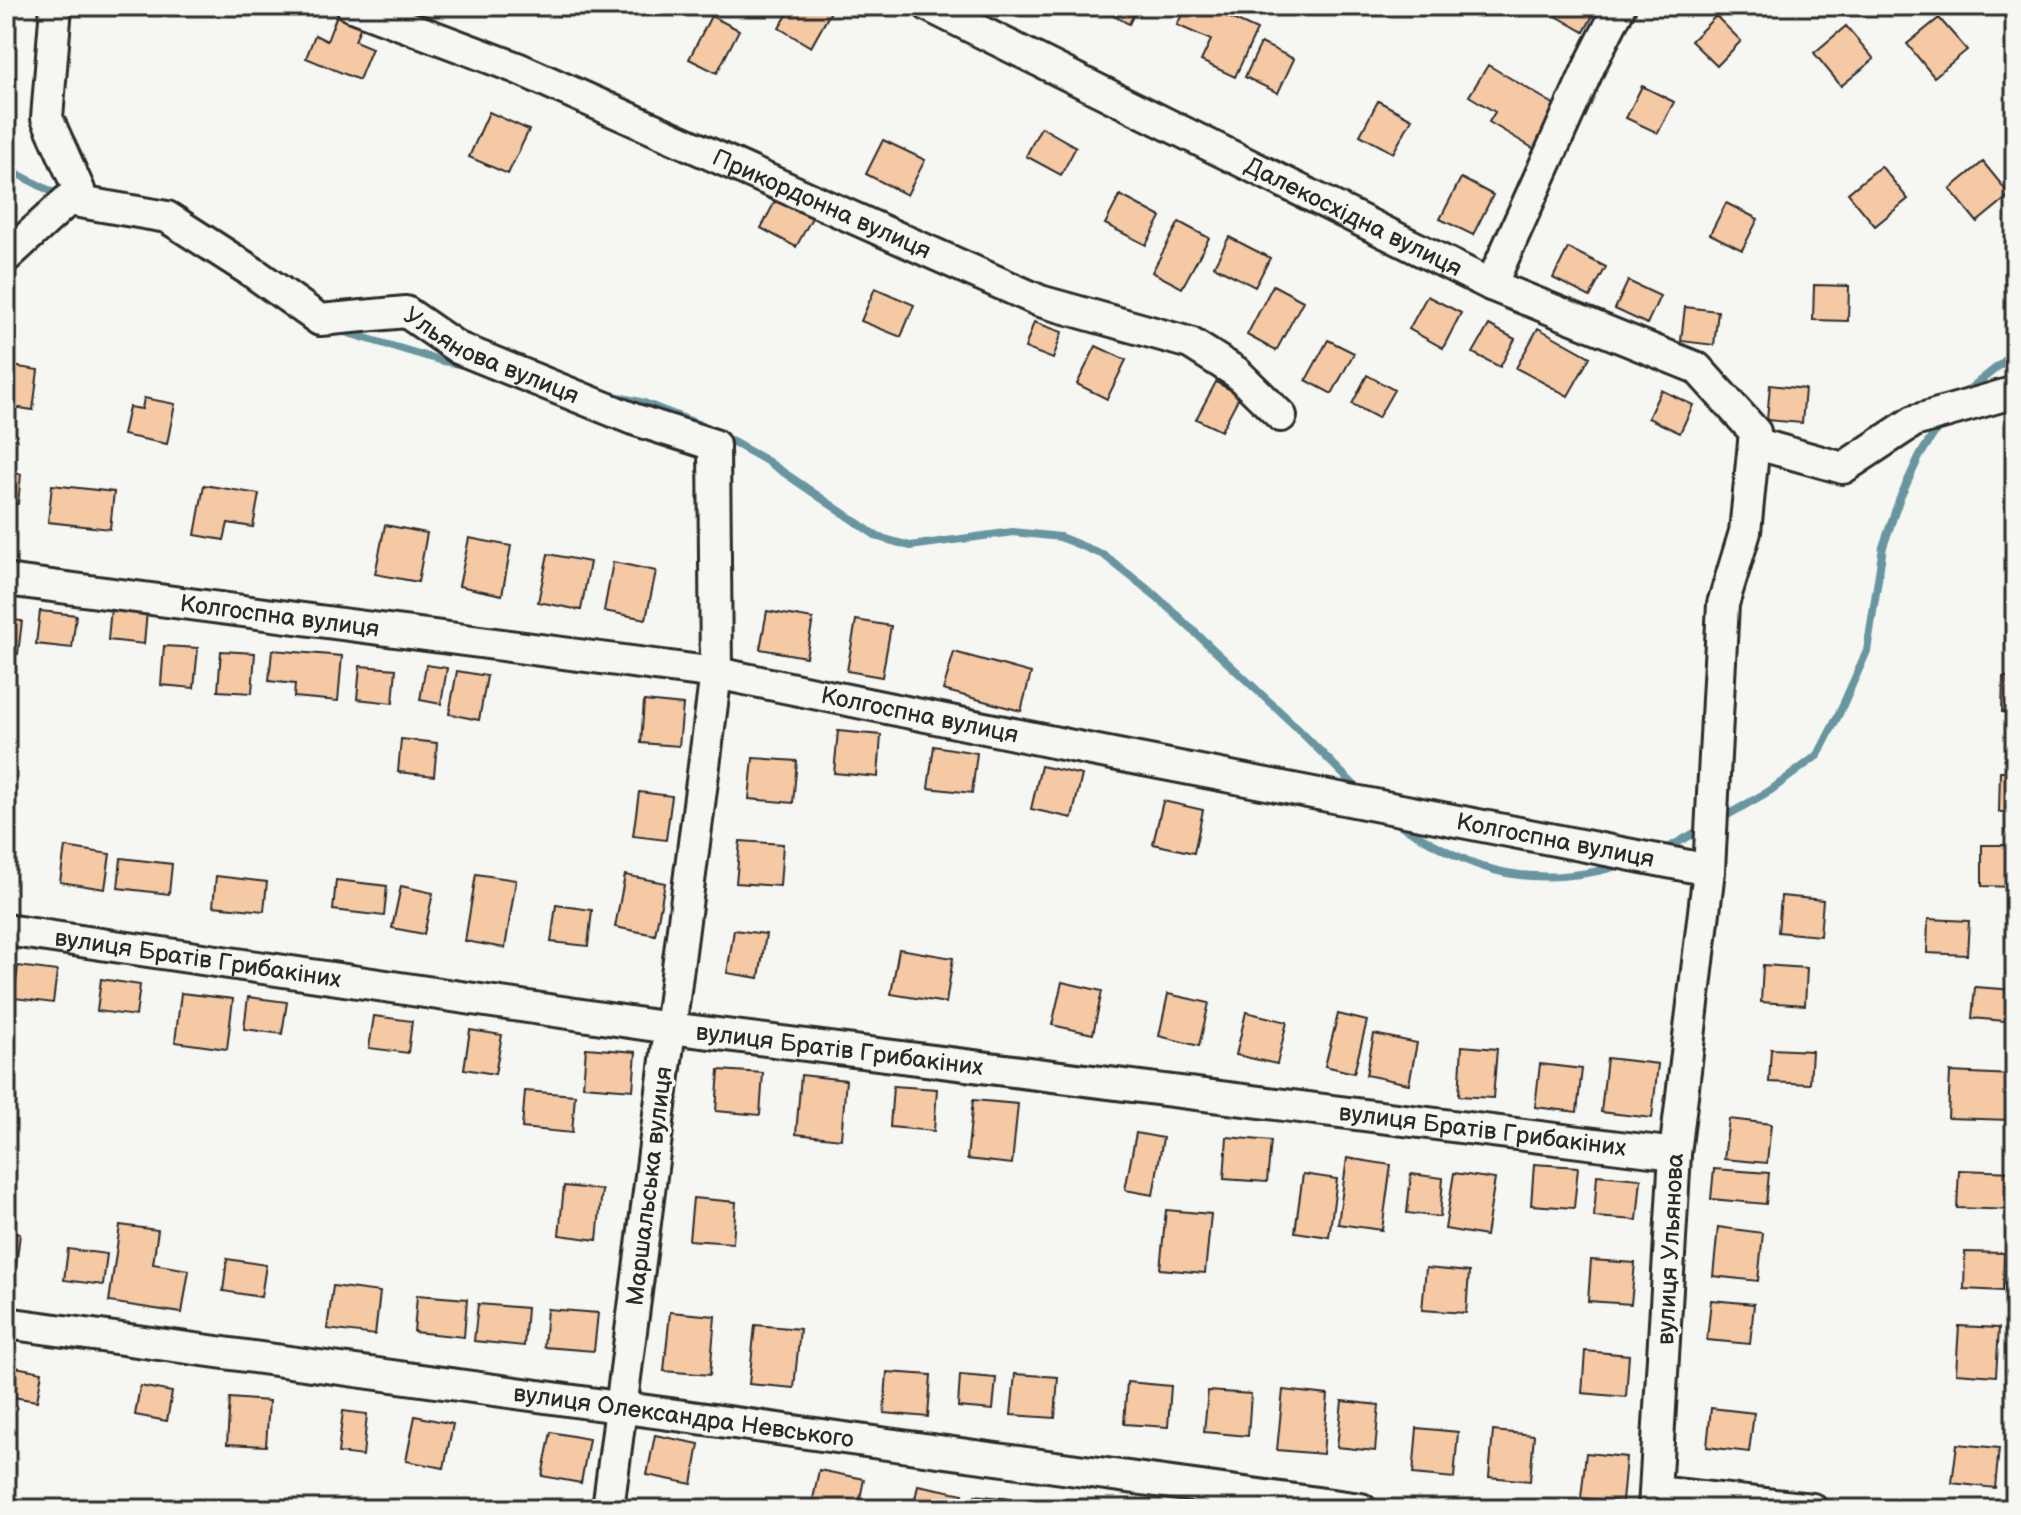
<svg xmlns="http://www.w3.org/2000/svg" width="2021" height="1515" viewBox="0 0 2021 1515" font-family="'Balsamiq Sans',sans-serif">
<rect width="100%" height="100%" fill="#f6f6f2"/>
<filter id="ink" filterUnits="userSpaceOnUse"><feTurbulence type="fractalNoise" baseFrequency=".0125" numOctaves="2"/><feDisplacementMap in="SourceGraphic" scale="16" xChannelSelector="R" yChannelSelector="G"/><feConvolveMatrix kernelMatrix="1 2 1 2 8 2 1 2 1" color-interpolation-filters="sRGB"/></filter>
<g filter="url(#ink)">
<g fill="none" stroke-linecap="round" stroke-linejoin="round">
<path stroke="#6796a0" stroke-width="8" d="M6,168L62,197
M338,330L439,360L468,366
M610,395L644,403L708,428L767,461L878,537L910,546L1013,532L1060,537L1104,555L1156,596L1290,721L1360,791
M1962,395L2015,353
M1719,820L1771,790L1818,755L1838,716L1867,651L1883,547L1899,500L1919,457L1942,421
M1394,821C1428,841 1468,866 1507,873C1543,880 1589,876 1623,864
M1663,851L1703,828"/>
</g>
<path fill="#f5c9a4" stroke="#2b2b2b" stroke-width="2" d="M771,6H834L811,47L779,28L787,15Z
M1097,6H1138L1129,24Z
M1186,6H1204L1257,30L1235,77L1201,61L1211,40L1177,25Z
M1555,6H1594L1597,8L1584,32L1551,13Z
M337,15L361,25L355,41L372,48L359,80L306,58L315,35L327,41Z
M711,16L739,30L717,73L689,59Z
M1716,16L1741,41L1717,66L1691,41Z
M1939,18L1967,50L1934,77L1907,44Z
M1846,26L1874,59L1841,86L1814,53Z
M1261,43L1294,59L1278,93L1245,77Z
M1488,65L1562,109L1536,150L1489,122L1495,112L1469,96Z
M1642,86L1674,102L1658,133L1626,118Z
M1378,101L1412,119L1393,153L1360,135Z
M489,112L529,130L508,174L469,157Z
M1041,127L1076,147L1061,175L1026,156Z
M883,140L925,160L907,195L866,174Z
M1983,162L2010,195L1977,222L1950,189Z
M1881,166L1908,199L1875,226L1848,193Z
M1461,178L1493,195L1473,235L1440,219Z
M1120,195L1161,217L1146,245L1105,224Z
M778,196L813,216L796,247L761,228Z
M1726,203L1758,219L1742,250L1710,234Z
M1179,222L1209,238L1182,288L1152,272Z
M1229,237L1270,258L1255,287L1214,266Z
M1568,248L1606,267L1590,297L1553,278Z
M1628,281L1660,296L1647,324L1615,309Z
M1273,285L1303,301L1276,351L1247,335Z
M1814,285L1849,286L1848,321L1813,320Z
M875,288L914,305L901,337L861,321Z
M1427,296L1461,313L1443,348L1409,329Z
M1685,307L1718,311L1714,345L1681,341Z
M1034,322L1062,332L1053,359L1025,348Z
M1489,325L1515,339L1500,367L1473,353Z
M1538,328L1590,357L1568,396L1516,368Z
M1328,340L1354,353L1332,394L1306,380Z
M1096,346L1126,360L1107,399L1077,384Z
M6,365L38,370L33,410L6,406Z
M1367,375L1394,390L1378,418L1352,404Z
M1216,382L1240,395L1221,431L1196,419Z
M1770,385L1805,389L1802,423L1767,420Z
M1661,390L1693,405L1680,433L1648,418Z
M144,398L175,404L167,444L123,435L129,407L142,409Z
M6,473L21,474L18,504L6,503Z
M52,485L114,492L110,529L48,522Z
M204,485L259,494L253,527L228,523L224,540L195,535Z
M385,525L427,533L418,582L375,574Z
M469,538L511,546L502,595L459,586Z
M548,554L590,562L581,610L538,602Z
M613,562L656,571L646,619L604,611Z
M111,607L147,611L144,644L108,640Z
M40,611L76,615L72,648L36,644Z
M767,611L813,619L806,657L760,649Z
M6,619L22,621L18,654L6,653Z
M856,620L891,626L882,677L847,671Z
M164,646L198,648L194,688L161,685Z
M272,650L342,656L338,701L294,697L295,684L269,681Z
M221,651L255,653L252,693L218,691Z
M954,652L1031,673L1021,711L943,690Z
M426,665L447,668L441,704L420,700Z
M360,666L396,669L393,703L357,699Z
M457,671L487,676L479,720L449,714Z
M2003,677H2015V712H2002Z
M644,701L683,705L679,746L641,743Z
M838,731L881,735L878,777L834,773Z
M401,739L437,743L434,776L398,772Z
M934,746L977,753L972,793L928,788Z
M753,758L797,761L793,803L749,799Z
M1041,766L1082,775L1072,818L1031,809Z
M2000,771H2015V812H1999Z
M639,792L672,796L666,840L633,836Z
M1163,801L1203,810L1194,853L1153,844Z
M740,841L783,844L780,886L736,883Z
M1982,845H2015V887L1982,886Z
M65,847L110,854L105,889L60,882Z
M121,858L172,864L169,894L118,888Z
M476,874L516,880L505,948L465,941Z
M625,875L665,883L655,935L615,927Z
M216,876L267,882L264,911L213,906Z
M336,880L387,886L384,916L333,910Z
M401,886L433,893L424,934L392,928Z
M1781,896L1823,900L1820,936L1778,932Z
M556,905L592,910L588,946L551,942Z
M1928,919L1969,921L1967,955L1927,953Z
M734,930L766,934L759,978L727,973Z
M899,949L953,958L946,1003L891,994Z
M1763,965L1807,968L1805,1005L1761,1002Z
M18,966L57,971L53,1003L14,998Z
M101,979L140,985L136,1016L97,1011Z
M1062,982L1102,991L1093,1034L1052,1025Z
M1975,987L2015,990V1022L1972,1018Z
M181,993L233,999L227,1049L175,1042Z
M1168,994L1209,1003L1199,1046L1159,1036Z
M248,997L287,1002L282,1034L244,1029Z
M1246,1012L1287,1022L1277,1064L1236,1055Z
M1338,1014L1367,1021L1354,1073L1325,1066Z
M374,1016L412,1021L408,1053L369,1048Z
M470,1030L502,1035L495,1074L464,1069Z
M1374,1034L1417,1043L1409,1084L1366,1075Z
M1462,1046L1497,1049L1493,1098L1459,1096Z
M586,1048L636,1052L633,1090L583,1086Z
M1771,1049L1812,1051L1810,1084L1769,1082Z
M1607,1058L1658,1064L1652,1118L1601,1112Z
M1540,1064L1582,1069L1577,1112L1535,1107Z
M719,1070L763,1073L760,1115L716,1111Z
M1950,1072L2013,1075L2011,1120L1948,1118Z
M801,1075L846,1080L841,1139L796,1134Z
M893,1086L937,1089L934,1131L890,1127Z
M525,1091L575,1095L572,1133L522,1128Z
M973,1100L1018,1104L1012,1164L967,1159Z
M1729,1119L1771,1124L1767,1163L1724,1159Z
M1136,1133L1163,1138L1153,1195L1125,1190Z
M1227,1137L1271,1141L1267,1182L1224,1179Z
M1347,1158L1391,1165L1382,1230L1338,1224Z
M1534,1164L1578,1167L1574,1208L1531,1205Z
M1714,1169L1769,1173L1766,1204L1711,1199Z
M1959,1170L2015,1172V1210L1957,1208Z
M1454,1173L1495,1179L1486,1236L1445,1229Z
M1303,1174L1337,1179L1329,1237L1295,1232Z
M1411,1174L1443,1178L1440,1217L1407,1213Z
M1597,1175L1641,1179L1637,1220L1594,1217Z
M564,1186L602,1190L597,1240L559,1235Z
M693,1198L736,1202L733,1243L689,1240Z
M1166,1210L1211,1214L1205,1273L1160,1269Z
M120,1225L158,1230L153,1264L189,1270L182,1313L109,1302Z
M1718,1227L1763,1233L1758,1281L1713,1276Z
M6,1232L20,1234L16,1266L6,1264Z
M68,1249L107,1254L103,1285L64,1280Z
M1965,1252L2004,1253L2003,1291L1964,1289Z
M227,1259L266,1265L261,1297L223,1291Z
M1591,1260L1635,1263L1631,1304L1588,1301Z
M1426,1268L1469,1272L1466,1313L1422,1310Z
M333,1286L380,1292L375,1335L327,1329Z
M417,1295L467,1299L464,1337L414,1332Z
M1711,1300L1754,1304L1750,1344L1707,1340Z
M478,1304L527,1308L524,1346L474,1341Z
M547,1309L598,1313L594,1351L544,1347Z
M670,1312L715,1316L710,1375L664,1371Z
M755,1325L800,1329L794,1388L749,1384Z
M1959,1326L1999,1328L1996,1376L1956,1373Z
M1585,1351L1629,1355L1626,1397L1582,1393Z
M10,1366L42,1372L37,1401L6,1396Z
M887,1372L931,1375L928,1417L884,1413Z
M1015,1374L1058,1377L1055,1418L1011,1415Z
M960,1375L996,1378L993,1410L958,1407Z
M1127,1382L1171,1386L1168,1427L1124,1424Z
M140,1386L172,1392L167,1421L135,1415Z
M1283,1390L1328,1395L1323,1454L1277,1450Z
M1208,1391L1251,1394L1248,1436L1204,1432Z
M230,1398L269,1401L266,1446L227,1444Z
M1342,1401L1379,1405L1375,1451L1337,1447Z
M1711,1408L1754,1413L1749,1452L1707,1447Z
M343,1411L367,1414L363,1456L338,1453Z
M415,1416L453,1424L444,1468L406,1461Z
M1417,1428L1458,1432L1454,1478L1413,1474Z
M1493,1431L1534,1435L1530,1481L1489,1477Z
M551,1432L589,1439L581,1483L542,1476Z
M655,1435L699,1444L692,1484L647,1475Z
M1957,1444L1999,1448L1995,1488L1952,1483Z
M1586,1453L1626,1457L1622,1502L1581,1498Z
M819,1470L864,1479L858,1509H811Z
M918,1485L963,1494L960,1509H913Z
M975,1495L1026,1501L1025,1509H974Z"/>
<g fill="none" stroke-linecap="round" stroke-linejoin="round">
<defs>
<g id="minor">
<path id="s1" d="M352,6L517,68L1040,301L1190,343L1236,372L1281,416"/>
<path id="s2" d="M929,6L1491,285L1697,368L1755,432L1745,532L1723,604L1709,870"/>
<path id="s3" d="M68,200L167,217L254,273L320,320L406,312L458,348L633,419L714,445L716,673L608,1509"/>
<path d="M6,257L79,190L47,118L56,6"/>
<path d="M1491,285L1590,65L1620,6"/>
<path d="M1754,443L1843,468L1914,421L2015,392"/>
<path id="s4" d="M6,580L716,673L1087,749L1709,870L1675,1154L1654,1509"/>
<path id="s5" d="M6,930L670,1028L1675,1154"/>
<path id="s6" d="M6,1323L1361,1509"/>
<path d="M1656,1492L1812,1509"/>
</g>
</defs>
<use href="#minor" stroke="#2b2b2b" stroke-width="36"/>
<use href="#minor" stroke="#f6f6f2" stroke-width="30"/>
</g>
</g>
<g text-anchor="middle" stroke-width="7" stroke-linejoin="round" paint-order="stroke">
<g font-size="24" fill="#2b2b2b" stroke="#f6f6f2">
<text dy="8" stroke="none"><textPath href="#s1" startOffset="510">Прикордонна вулиця</textPath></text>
<text dy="8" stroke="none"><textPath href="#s2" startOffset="474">Далекосхідна вулиця</textPath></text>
<text dy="8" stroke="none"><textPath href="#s3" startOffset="468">Ульянова вулиця</textPath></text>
<text dy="8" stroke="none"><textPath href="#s4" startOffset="276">Колгоспна вулиця</textPath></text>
<text dy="8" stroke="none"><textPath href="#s4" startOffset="924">Колгоспна вулиця</textPath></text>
<text dy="8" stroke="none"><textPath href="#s4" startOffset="1572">Колгоспна вулиця</textPath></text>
<text dy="8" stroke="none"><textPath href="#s5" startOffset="194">вулиця Братів Грибакіних</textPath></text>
<text dy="8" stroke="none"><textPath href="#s5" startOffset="842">вулиця Братів Грибакіних</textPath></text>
<text dy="8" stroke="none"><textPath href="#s5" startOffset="1490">вулиця Братів Грибакіних</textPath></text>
<text transform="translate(649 1186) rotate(-83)" y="8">Маршальська вулиця</text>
<text transform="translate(1670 1249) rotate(-87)" y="8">вулиця Ульянова</text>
<text dy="8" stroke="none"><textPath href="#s6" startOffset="684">вулиця Олександра Невського</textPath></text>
</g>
</g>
<rect width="2021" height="1515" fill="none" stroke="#f6f6f2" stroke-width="32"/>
<rect x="16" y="16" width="1989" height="1483" fill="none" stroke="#2b2b2b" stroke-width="3" filter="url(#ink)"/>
</svg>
